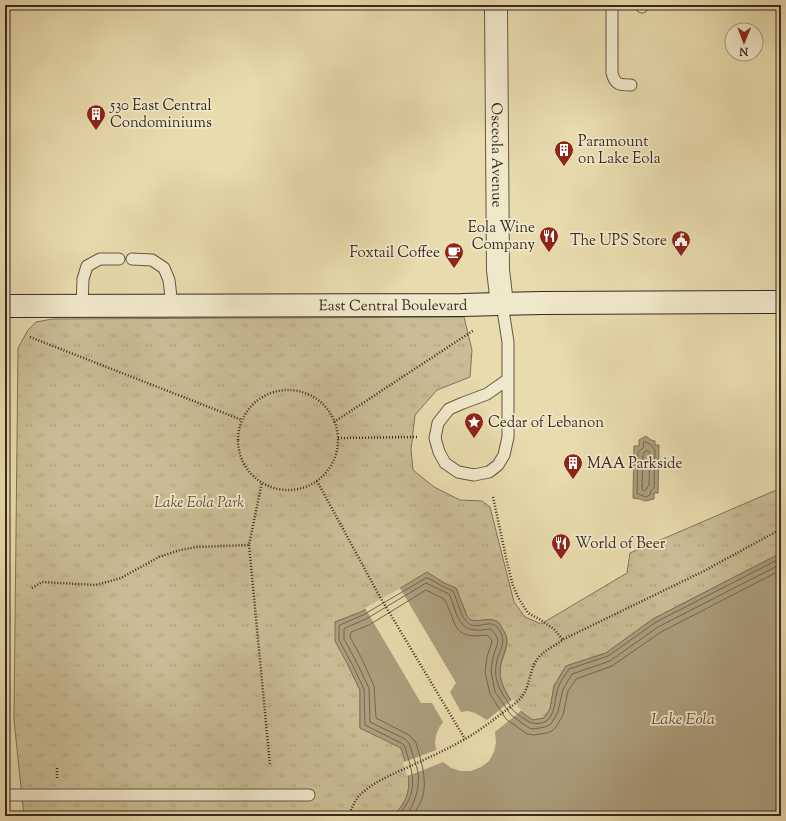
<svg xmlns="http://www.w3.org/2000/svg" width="786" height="821" viewBox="0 0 786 821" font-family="'Sorts Mill Goudy',serif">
<defs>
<pattern id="park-tufts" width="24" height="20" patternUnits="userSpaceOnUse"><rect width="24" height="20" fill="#cabd95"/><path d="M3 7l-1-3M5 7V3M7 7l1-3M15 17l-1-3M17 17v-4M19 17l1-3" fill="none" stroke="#aea280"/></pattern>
</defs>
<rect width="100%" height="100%" fill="#e8dbad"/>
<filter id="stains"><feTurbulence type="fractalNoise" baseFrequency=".005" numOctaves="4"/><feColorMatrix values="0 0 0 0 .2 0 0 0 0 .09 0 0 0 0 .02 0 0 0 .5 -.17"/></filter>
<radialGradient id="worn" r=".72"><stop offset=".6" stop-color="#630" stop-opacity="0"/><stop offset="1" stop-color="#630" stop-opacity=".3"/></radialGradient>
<path fill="url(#park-tufts)" stroke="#82735b" d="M464,317L472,350L470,377L437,390L415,415L411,450L413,470L434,487L460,500L482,501L490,507L514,602L525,617L541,624L627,573L630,553L781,488V553L653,619L606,653L566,666L554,686L550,709L544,718L533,720C528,717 522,713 518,709C510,702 499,682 500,671C501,655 513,644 503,630C502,628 500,624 498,622C491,617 479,622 471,621L467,616L456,588L444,583L427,573L361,612L335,622L348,665L360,690V728L401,747C407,769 415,787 401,807C398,810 395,813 392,816H24L14,720L18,348L28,330L36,322L52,319Z"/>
<path fill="#ac9e7d" stroke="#7e6f58" d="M646,436L651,440L655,441V445H659L658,493H654V499L645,501L640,499L633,498L634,446H639V440Z
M781,553V816H392C395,813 398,810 401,807C415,787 407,769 401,748L360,728V690L348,665L335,641V622L361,612L427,572L444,583L456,588L467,616L471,620C479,622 491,617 498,622C500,624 502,628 503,630C513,644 500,655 500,671C499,682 510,702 518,709C522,713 528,717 533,720L544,718L550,709L554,686L566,666L606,653L653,619Z"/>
<path fill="#e8dbad" d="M400,588L456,683L450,692L461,712L468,711L475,713L487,720L513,699L519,708L522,710L495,732L496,742L494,752L489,761L481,767L471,771H461L451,768L443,762L421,771L407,776L403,762L415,758L436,750L435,742L436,735L439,728L443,722L432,703H421L365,608Z"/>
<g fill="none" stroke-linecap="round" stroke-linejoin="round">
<path stroke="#72644f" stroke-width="1" d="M644,442H646L651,445L655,450L654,488L651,491L650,495L646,497L638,494L637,493L638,452L643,448Z
M646,451H648L650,453L649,485L646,490L644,491L642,489L643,455Z
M397,816C420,793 413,774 405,747L403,744L365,725L364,689L352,664L339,640V626L340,625L363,615L426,578H428L442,586L453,591C457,599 461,619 469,624C481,631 494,613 502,636C505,645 499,651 497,660C493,677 498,688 508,702C510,706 512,710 515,712C519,716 524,718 528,721C533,725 543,724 548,720C556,711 554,699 558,688C560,682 565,675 569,669L608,656L656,622L781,558
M405,816C415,805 420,787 418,772C416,763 412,754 410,745L408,742L405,739L370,722L369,688L356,661L344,639V629L345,628L366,619L426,583L449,594C456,607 456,629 475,630C480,631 485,629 491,629L492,630L497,637L498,642L493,657L491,671L495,692L511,715L529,728L533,729L545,727L551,724L558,712L563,689L572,674L610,661L658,627L781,564
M413,816C416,810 421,803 423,796C427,778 421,760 416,743L413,739L409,735L376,718L374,686L362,659L350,637L351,632L369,625L426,590L444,599C458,623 450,640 487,635L491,639L492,642L487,657L485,672L490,694L506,719L527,734L534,735L547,733L552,731L556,727L563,715L568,691L576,679L612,666L661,632L781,570"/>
<defs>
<path id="lane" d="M612,5V73C615,85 620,85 631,85
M642,5V7
M132,259L152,260L164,268L169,280L172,306
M502,304L508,342V437L504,455L498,465L489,472L474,475L458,472L445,463L439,452L435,438L438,423L449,409L463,403L487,394L507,380
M82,306L83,279L87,266L100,259H119
M5,795H309"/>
<g id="street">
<path id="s1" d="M496,5L498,270L502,304"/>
</g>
<g id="secondary">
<path id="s2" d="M5,306L462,305L542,303L781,302"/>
</g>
</defs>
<use href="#lane" stroke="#655644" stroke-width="13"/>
<use href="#street" stroke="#655644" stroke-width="24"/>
<use href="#secondary" stroke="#392921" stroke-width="24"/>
<path stroke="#392921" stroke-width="2.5" stroke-dasharray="1 2" stroke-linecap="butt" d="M30,337L242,420
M238 440a50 50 0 1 1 100 0a50 50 0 1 1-100 0Z
M334,422L474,330
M338,438L418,437
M317,481L380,597L465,739
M493,497L507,562L513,586L519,599L528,613L539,619L554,629L563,640
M249,545L270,765
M32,588L42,582L96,585L121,578L159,557L180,550L197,547L249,545L262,482
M57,778V766
M349,816C351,809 354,803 358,797C372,782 395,773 413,765C430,757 448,749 465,739C479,731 492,721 505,711C509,708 515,704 519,700C531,687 528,674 536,661C542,651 555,646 564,639L704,571L781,529"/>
<use href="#lane" stroke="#f0e8ca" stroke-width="11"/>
<use href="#street" stroke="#f0e8ca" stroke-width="22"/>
<use href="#secondary" stroke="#f0e8ca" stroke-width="22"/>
</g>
<defs>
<symbol id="building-pin" viewBox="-11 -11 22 30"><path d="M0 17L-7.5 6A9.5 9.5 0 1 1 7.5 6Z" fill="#8f2418" stroke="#f0e8ca"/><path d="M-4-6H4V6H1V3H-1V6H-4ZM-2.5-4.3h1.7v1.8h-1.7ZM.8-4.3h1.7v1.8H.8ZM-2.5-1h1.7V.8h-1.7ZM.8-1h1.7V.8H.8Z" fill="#fff"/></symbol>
<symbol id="restaurant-pin" viewBox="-11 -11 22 30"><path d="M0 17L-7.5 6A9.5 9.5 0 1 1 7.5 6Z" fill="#8f2418" stroke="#f0e8ca"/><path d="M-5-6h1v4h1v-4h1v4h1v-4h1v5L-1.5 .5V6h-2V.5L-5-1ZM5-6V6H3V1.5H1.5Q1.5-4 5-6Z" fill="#fff"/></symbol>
<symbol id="civic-pin" viewBox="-11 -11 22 30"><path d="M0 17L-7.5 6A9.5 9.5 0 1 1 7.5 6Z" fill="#8f2418" stroke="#f0e8ca"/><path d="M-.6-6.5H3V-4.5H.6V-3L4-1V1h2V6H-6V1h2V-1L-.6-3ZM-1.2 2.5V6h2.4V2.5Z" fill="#fff"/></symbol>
<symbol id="cafe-pin" viewBox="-11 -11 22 30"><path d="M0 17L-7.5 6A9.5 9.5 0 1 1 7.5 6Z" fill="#8f2418" stroke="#f0e8ca"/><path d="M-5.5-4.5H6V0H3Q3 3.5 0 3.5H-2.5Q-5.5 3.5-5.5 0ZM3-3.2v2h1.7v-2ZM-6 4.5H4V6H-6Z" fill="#fff"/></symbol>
<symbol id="sight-pin" viewBox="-11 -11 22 30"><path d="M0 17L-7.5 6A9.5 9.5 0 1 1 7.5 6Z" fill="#8f2418" stroke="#f0e8ca"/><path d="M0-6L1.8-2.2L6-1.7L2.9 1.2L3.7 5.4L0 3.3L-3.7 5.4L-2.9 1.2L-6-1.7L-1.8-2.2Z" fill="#fff"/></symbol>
</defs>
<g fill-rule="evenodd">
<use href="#building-pin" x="85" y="103" width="22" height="30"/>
<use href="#building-pin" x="553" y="139" width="22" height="30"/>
<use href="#restaurant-pin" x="538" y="225" width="22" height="30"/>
<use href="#civic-pin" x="670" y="229" width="22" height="30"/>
<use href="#cafe-pin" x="443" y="241" width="22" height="30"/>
<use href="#sight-pin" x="463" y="411" width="22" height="30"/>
<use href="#building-pin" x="562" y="452" width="22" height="30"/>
<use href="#restaurant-pin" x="550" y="532" width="22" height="30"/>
</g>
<g text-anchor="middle" stroke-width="3.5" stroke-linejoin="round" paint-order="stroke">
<g font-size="15" fill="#392921" stroke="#f0e8ca" text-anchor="start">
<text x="110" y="110">530 East Central<tspan x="110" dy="17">Condominiums</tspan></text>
<text x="578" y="146">Paramount<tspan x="578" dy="17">on Lake Eola</tspan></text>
<text x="535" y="232" text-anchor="end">Eola Wine<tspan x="535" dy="17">Company</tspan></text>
<text x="667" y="245" text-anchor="end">The UPS Store</text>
<text x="440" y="257" text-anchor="end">Foxtail Coffee</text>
<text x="488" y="427">Cedar of Lebanon</text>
<text x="587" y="468">MAA Parkside</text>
<text x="575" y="548">World of Beer</text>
</g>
<g font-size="15" fill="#392921" stroke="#f0e8ca">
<text dy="5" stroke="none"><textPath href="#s1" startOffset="150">Osceola Avenue</textPath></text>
<text dy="5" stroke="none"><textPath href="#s2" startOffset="388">East Central Boulevard</textPath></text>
</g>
<g font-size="15" font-style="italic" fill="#5d4e3e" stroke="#f0e8ca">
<text x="199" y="507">Lake Eola Park</text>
</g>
<g font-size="16" font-style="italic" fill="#5c4c3d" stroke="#f0e8ca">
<text x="683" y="724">Lake Eola</text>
</g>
</g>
<rect width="786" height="821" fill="none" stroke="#e8dbad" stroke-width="20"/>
<rect x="6" y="6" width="774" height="809" fill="none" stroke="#392921" stroke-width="2"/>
<rect x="10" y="10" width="766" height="801" fill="none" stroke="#392921"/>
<g transform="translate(744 42) rotate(181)"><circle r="19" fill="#f0e8ca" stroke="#a79c86"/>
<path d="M0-3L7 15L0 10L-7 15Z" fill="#8f2418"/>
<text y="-6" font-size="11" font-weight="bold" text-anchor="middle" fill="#392921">N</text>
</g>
<rect width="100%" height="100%" filter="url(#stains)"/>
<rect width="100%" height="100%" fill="url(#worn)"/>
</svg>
